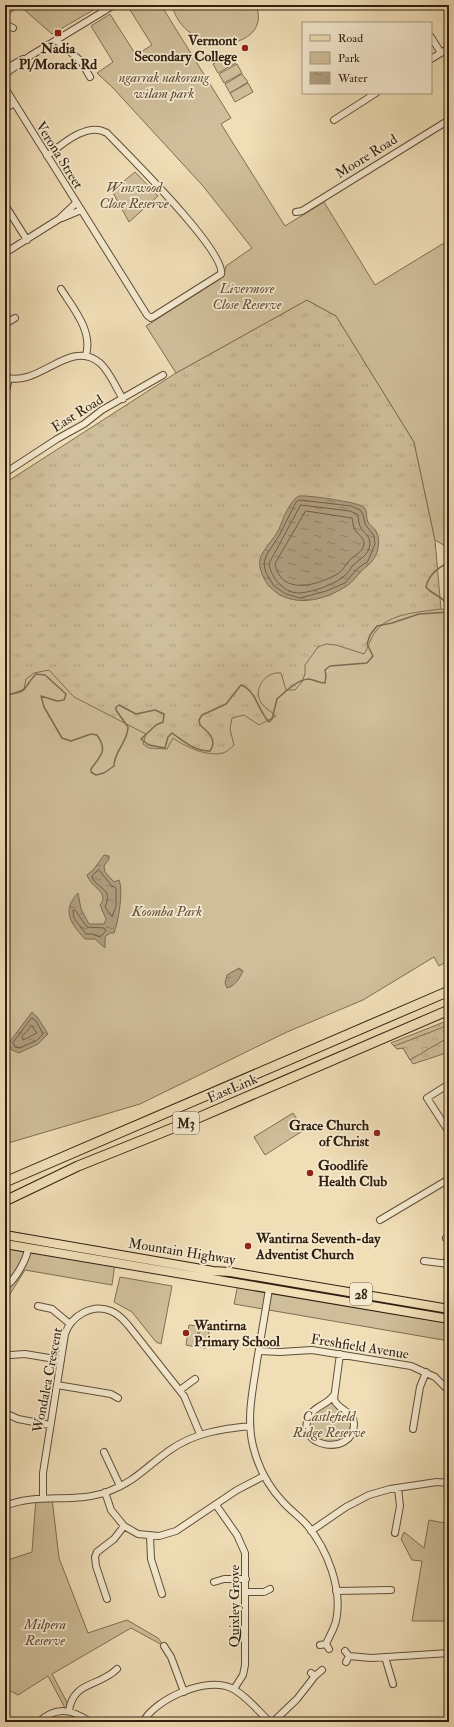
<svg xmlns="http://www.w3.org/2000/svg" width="454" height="1727" viewBox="0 0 454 1727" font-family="'IM FELL Double Pica',serif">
<defs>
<pattern id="grass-tufts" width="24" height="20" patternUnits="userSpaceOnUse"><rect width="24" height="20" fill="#cfbe9a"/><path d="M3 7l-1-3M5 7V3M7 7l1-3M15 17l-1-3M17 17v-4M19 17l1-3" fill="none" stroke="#b2a384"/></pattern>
<pattern id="forest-crowns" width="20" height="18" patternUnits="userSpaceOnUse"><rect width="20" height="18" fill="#cfbe9a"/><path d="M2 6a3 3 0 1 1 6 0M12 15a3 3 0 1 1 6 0" fill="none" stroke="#b2a384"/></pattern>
<pattern id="water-ripples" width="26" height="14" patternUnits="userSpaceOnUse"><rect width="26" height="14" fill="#af9d7e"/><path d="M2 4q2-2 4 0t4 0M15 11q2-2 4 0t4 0" fill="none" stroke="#8f7f66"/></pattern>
</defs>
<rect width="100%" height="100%" fill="#f0deb7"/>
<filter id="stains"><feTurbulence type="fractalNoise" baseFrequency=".005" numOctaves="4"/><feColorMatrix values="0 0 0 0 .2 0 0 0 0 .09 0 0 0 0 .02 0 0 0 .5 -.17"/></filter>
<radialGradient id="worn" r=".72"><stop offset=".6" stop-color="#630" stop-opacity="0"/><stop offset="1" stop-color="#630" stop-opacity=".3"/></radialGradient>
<path fill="url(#grass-tufts)" stroke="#806e54" d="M307,300L336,316L414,442L435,540L441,609L227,756L175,758L5,704V483L176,373Z
M449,1020V1052L413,1064L403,1048L397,1049L391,1043Z"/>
<path fill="url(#forest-crowns)" stroke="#806e54" d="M449,1025V1037L410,1060L403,1048L397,1049L394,1046Z"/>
<path fill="#cfbe9a" stroke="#806e54" d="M12,5H102L52,34L20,6L7,15L5,11Z
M127,5H161L231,118L221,124L285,226L324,202L375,285L449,240V545L447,547L435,540L414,442L336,316L307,300L176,373L146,326L220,279L224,275L226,266L252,248L203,186L113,88L97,73L113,62L91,26L110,14L136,55L152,45Z
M172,5H256C274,51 186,61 172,5Z
M231,54L236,63L218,73L213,64Z
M237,64L242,73L224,83L219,74Z
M242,74L248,82L230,93L225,84Z
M248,83L253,92L235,102L230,93Z
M135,172L158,196L129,222L112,191Z
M441,609L449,610V960L439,966L434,957L363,1000L287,1032L140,1104L5,1144V697L24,689L26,679L34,673L49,670L74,697L146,734L143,744L149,748L167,749L173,738C186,747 207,757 223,753C227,752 231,748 234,745L230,729L232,718L244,715L259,725L276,716C272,712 266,709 262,704C252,691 264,671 281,673L286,690H295L302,682L305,674V665L318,647L326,644L336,645L364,654C369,647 370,638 376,631C389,613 421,612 441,609Z
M293,1113L304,1130L265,1155L254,1137Z
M5,1244L115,1263L112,1285L25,1270L5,1302Z
M120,1277L172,1286L161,1344L156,1342L132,1312L114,1302Z
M238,1284L449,1319V1341L234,1304Z
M189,1325L199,1326L196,1347L186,1345Z
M200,1327L210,1328L206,1348L197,1347Z
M333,1396L353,1421L347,1438L324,1445L309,1431V1416Z
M36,1498H52L59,1558L88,1633L127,1620L158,1638L164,1646L131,1628L52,1674L70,1708L66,1710L48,1676L18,1695L5,1688V1561L32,1552Z
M429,1520L449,1524V1621H412L422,1561L412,1560L401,1539L404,1532L424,1548Z"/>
<path fill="url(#water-ripples)" stroke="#7c6b52" d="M299,496C309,495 354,502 362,506C369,510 365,516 368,522C370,525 374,528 376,531C382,543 377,559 367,566C359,572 355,580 348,585C325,601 291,609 270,587C264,581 258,568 260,559C263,549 274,539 279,529C283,519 290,500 299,496Z
M104,855L109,856V859L104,866L105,872L114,882L119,880C124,890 118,923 114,933H110L105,937V948L95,939H85C71,924 61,911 78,893L81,909L89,924H104L106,919L100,905C110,892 91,888 87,875L94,869Z
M239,968L243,971C240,978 235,986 227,988L225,983L227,975Z
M32,1012L38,1018L48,1034L38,1044L19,1053L12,1050L8,1044Z"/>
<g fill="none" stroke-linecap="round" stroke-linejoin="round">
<path stroke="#705e46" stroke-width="1" d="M300,500L351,506L360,510L363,514L365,524L374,536L375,544L368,561L357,569L345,583L326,591L300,598L286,594L274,586L266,573L264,564L266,556L280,534L296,502Z
M301,505L350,511L357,514C359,518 358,522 360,526C363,533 370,535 370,544C369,555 360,559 353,565C350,569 348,574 343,577C333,585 313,592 300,593C285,594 271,578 269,564Z
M306,511L352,518C353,522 353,527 355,530C358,535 364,537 364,543C364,552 354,555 349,561C345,565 343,570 339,573C319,585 281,597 275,564Z
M99,870L111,885L116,888V906L112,917L105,907C113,889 100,890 92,878L93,875Z
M75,910L87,927L104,928L106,931L100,937L92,934H86L74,918L73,911Z
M32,1018L36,1021L43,1034L36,1041L19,1048L15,1047L13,1043Z
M32,1026L37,1033L23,1040L22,1037Z"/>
<path stroke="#7c6b52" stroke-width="1.5" d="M449,562C438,568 429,574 426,587C431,594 440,595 445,602H449
M5,695C31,691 20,691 36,674L45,675L66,694L64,700L57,701L41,696L44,707L62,738L71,741L91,734L97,735C108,751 101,755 91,769V772L96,775L104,773L114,766C114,751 128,742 128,727L116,710V707L119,705L136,714L155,710L164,714L163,722L156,725L141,739L149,745L165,748L168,737L172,733C185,742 194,751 210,751C218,740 208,732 200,725L199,720L202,715L226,704L241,685C256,690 258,711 269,722L272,719L277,699C285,692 298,679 309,679C315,680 319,683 325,683L326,676L325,670L330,666L367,663L373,656L367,644L370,635L377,626L392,623L419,614L449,612"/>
<defs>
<path id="minor" d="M5,24L13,28
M431,37L441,53
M56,40L81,61L90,77
M431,59L449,48
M5,69L23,59
M5,74L30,56L114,5
M5,88L147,315L151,318L156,315L221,274C226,251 126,153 107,133C88,121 62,144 47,156
M5,109L14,103
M334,120L376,93
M5,205L27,240
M296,212L302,211L449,120
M62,218L81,210
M5,253L59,219L76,203
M61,289C73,308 93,331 86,355
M5,324L15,318
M5,377C38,389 70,337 100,363C110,372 116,388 123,399
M5,395L9,378
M5,473L57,439L84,424L102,410L163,375
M449,1084L427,1098L449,1132
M380,1220L449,1179
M446,1238L449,1239
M424,1261L449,1264
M447,1263L449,1247
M5,1287C15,1280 26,1261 28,1249
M269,1289C265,1313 261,1337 257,1361C253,1390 246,1417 253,1446C258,1467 268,1486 283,1502C290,1510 299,1516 307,1525C327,1549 343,1589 336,1621C334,1629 329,1637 326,1644
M38,1306L52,1309L70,1324
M259,1351L280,1352L312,1350L411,1366L435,1377L449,1391
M11,1355L25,1354L61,1360
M57,1385L111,1394L118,1398
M180,1390L195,1379
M333,1396C327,1405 315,1406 310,1415C291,1447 354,1458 354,1424C353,1410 337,1410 334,1399L340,1354
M5,1413L18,1419L50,1425
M413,1429L420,1387L426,1372
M104,1452L120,1486
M105,1492L111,1510L124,1526L138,1534L159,1536L176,1531L237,1490L264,1476
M43,1497V1473L65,1334C71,1316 92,1303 111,1311C118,1314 123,1319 128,1325L184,1396L200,1434
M216,1505L237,1535L245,1553V1665L243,1675L234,1689
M5,1506C39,1492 73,1504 107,1492C135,1482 147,1466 170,1450C194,1433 221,1429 250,1426
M311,1531L346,1507L369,1495L390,1489L437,1482L449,1483
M395,1533L400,1506L398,1488
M150,1536L151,1559L162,1594
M214,1582L224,1579H246
M336,1591L391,1590
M246,1592H264L270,1589
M107,1599L96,1566L95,1557L97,1552L114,1539L124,1526
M320,1645L326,1644L329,1649
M164,1646L171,1657L184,1692
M345,1651L349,1656L346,1662
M349,1656L371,1658L449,1653
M385,1657L393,1684
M311,1673L315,1676L322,1670
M69,1711C73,1681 99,1687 117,1669
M39,1722C56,1706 72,1709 90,1722
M143,1722C155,1699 207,1676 231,1688C246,1695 258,1711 270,1722
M273,1722L297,1699L315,1676"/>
<path id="major" d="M5,1235L213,1271L230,1272L449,1309
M5,1244L449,1319"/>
<path id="highway" d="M5,1182L449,991
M5,1201L78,1166L193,1120L449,1010"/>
</defs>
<use href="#minor" stroke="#604f39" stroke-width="8"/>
<use href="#major" stroke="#301f0f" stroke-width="10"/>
<use href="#highway" stroke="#301f0f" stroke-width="11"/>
<use href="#minor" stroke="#f5ead0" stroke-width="6"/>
<use href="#major" stroke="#f0deb7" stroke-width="8"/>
<use href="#highway" stroke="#f0deb7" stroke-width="9"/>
</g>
<g fill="#8f2418" stroke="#f5ead0" stroke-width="1.5">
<rect x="54" y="29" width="8" height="8" rx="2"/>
<circle cx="245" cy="48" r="4"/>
<circle cx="377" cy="1133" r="4"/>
<circle cx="310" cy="1173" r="4"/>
<circle cx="248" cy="1246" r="4"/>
<circle cx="186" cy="1333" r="4"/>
</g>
<g text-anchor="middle" stroke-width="3.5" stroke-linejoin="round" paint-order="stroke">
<g fill="#f5ead0" stroke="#6b5c49" stroke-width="1">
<rect x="173" y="1112" width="26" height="22" rx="3"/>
<rect x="350" y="1283" width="22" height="22" rx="3"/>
</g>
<g font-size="13" font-weight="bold" fill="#301f0f">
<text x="186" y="1128">M3</text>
<text x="361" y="1299">28</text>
</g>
<g font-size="14" font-weight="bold" fill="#301f0f" stroke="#f5ead0" text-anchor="start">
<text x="237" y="45" text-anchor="end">Vermont<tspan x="237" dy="16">Secondary College</tspan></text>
<text x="58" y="53" text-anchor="middle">Nadia<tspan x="58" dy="16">Pl/Morack Rd</tspan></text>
<text x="369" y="1130" text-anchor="end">Grace Church<tspan x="369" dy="16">of Christ</tspan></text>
<text x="318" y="1170">Goodlife<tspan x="318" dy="16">Health Club</tspan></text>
<text x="256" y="1243">Wantirna Seventh-day<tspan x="256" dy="16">Adventist Church</tspan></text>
<text x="194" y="1330">Wantirna<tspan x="194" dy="16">Primary School</tspan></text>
</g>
<g font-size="14" font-style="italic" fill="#604f39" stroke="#f5ead0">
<text x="164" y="82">ngarrak nakorang<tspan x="164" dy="16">wilam park</tspan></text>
<text x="134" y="192">Winswood<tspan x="134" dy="16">Close Reserve</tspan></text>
<text x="247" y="293">Livermore<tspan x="247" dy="16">Close Reserve</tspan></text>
<text x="167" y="916">Koomba Park</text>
<text x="329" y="1421">Castlefield<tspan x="329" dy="16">Ridge Reserve</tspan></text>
<text x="45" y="1629">Milpera<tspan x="45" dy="16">Reserve</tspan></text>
</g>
<g font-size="14" fill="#301f0f" stroke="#f5ead0">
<text transform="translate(60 155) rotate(58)" y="5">Verona Street</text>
<text transform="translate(366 156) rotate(-32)" y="5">Moore Road</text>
<text transform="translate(77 413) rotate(-32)" y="5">East Road</text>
<text transform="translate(232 1088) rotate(-23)" y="5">EastLink</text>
<text transform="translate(182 1251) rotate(9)" y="5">Mountain Highway</text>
<text transform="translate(360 1346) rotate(9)" y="5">Freshfield Avenue</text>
<text transform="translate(47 1380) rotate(-79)" y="5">Wondalea Crescent</text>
<text transform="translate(234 1606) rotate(-90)" y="5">Quixley Grove</text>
</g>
</g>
<rect width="454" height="1727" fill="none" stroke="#f0deb7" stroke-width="20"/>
<rect x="6" y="6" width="442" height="1715" fill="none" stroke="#301f0f" stroke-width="2"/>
<rect x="10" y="10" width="434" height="1707" fill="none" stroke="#301f0f"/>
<rect x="302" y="22" width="130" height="72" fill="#f5ead0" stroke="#a69983"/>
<rect x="310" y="35" width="20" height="6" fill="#f0deb7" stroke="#a69983"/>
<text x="338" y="42" font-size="12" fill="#301f0f">Road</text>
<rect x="310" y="52" width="20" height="12" fill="#cfbe9a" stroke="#a69983"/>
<text x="338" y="62" font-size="12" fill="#301f0f">Park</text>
<rect x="310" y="72" width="20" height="12" fill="url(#water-ripples)" stroke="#a69983"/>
<text x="338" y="82" font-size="12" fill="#301f0f">Water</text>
<rect width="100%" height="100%" filter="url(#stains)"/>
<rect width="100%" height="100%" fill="url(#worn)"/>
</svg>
